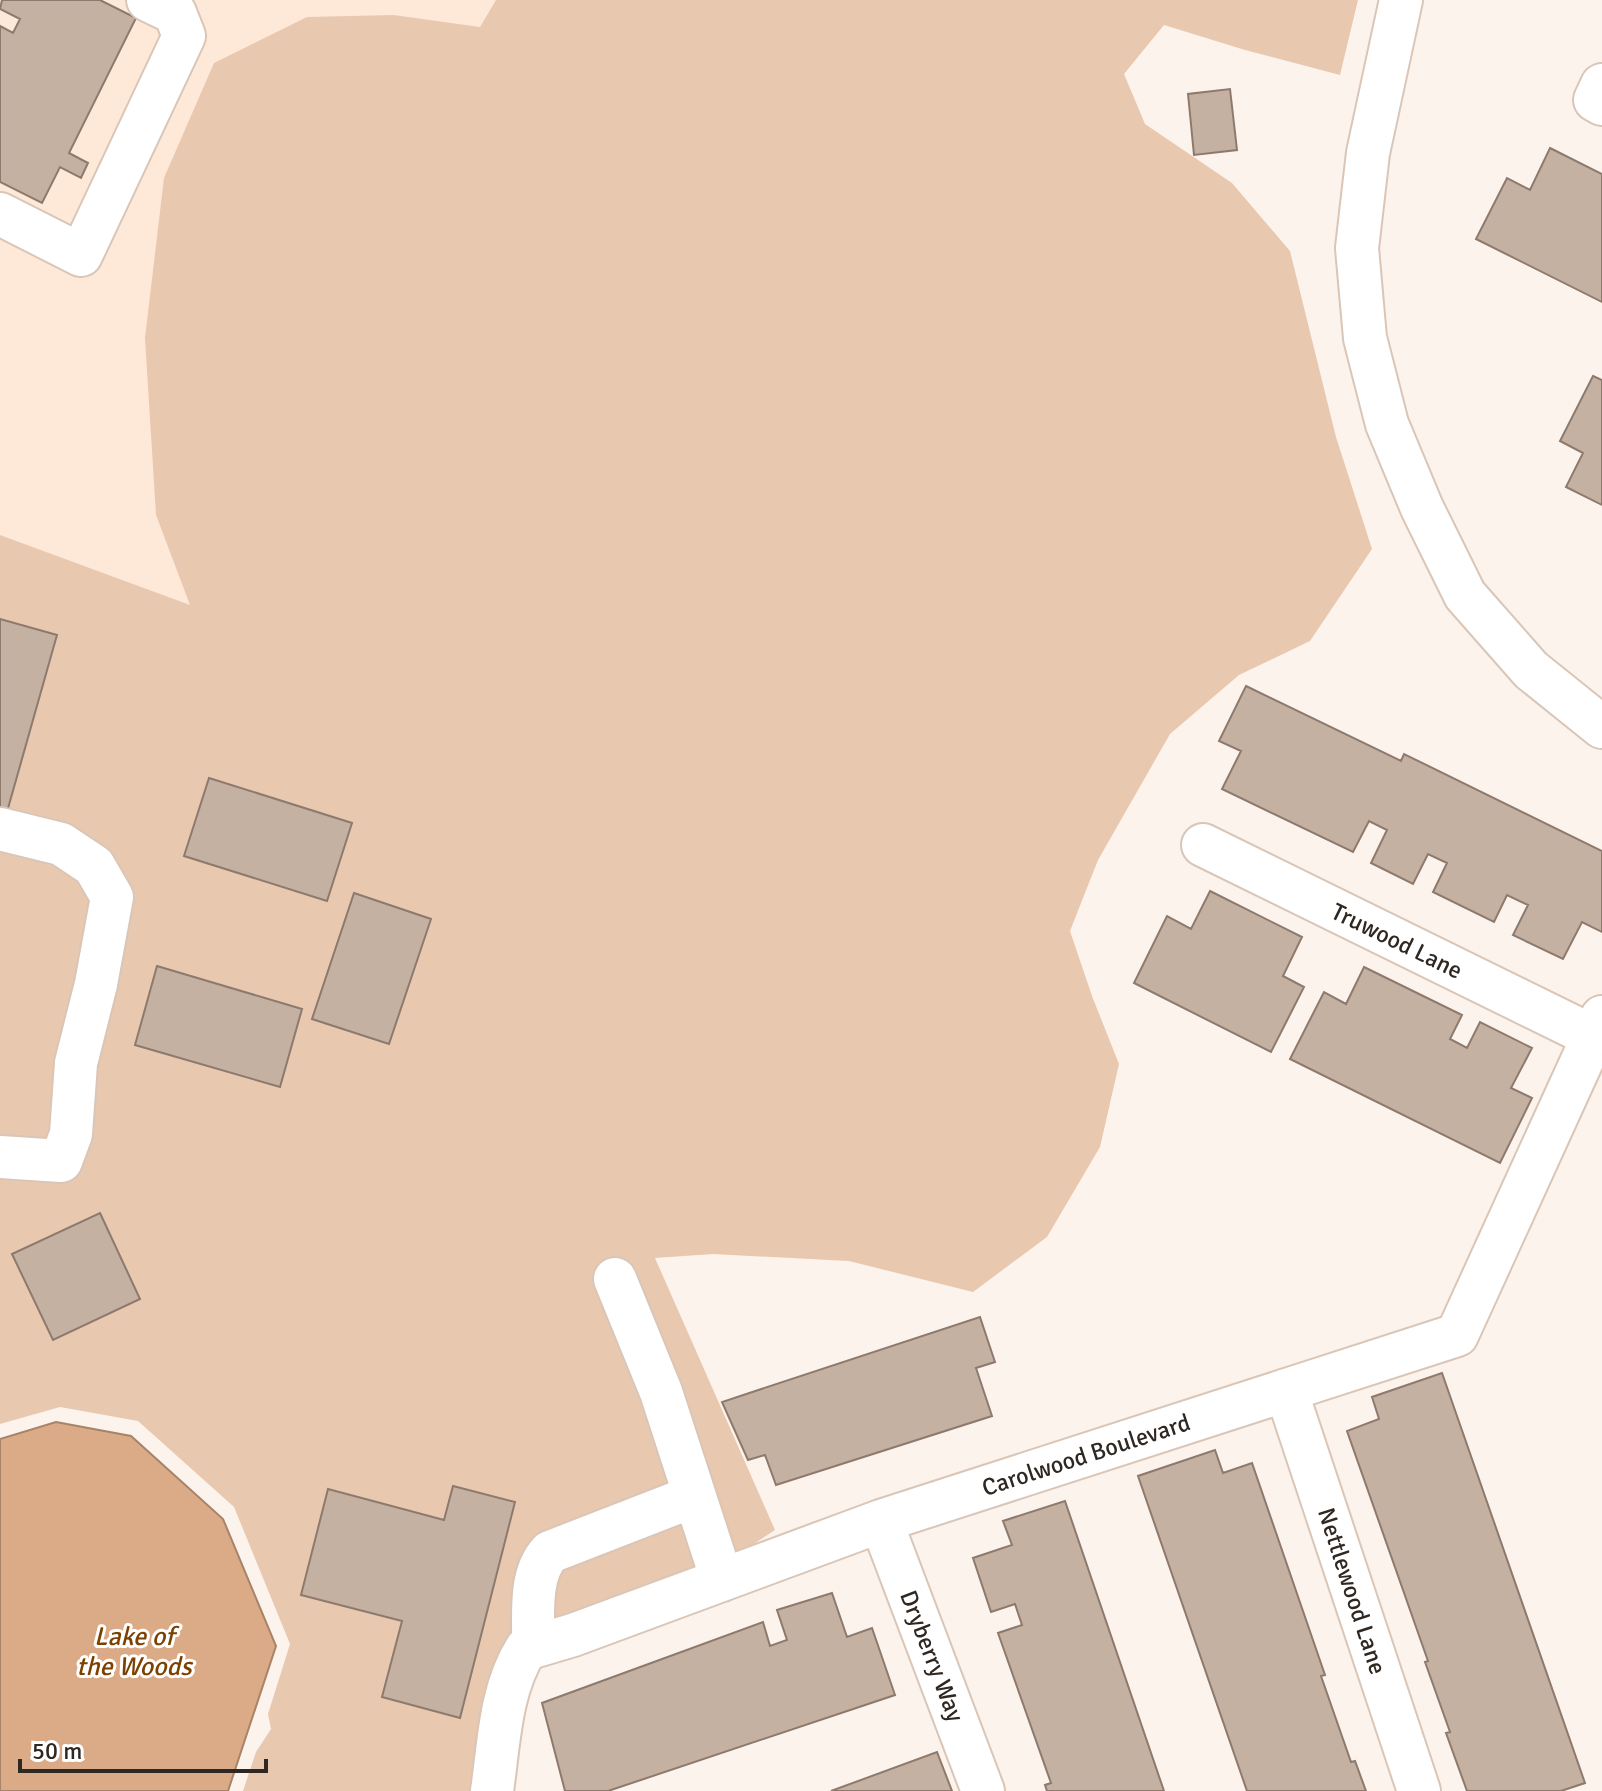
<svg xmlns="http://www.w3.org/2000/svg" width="1602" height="1791" viewBox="0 0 1602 1791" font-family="Signika,sans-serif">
<rect width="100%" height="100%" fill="#fcf3ed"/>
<path fill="#fee8d8" d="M0,0H496L480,27L394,15L156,515L191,606L0,535Z"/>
<path fill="#e9c8b0" d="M496,0H1358L1340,75L1245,50L1164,25L1124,74L1145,124L1232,183L1290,251L1336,437L1372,549L1310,641L1239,675L1170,734L1098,860L1070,931L1092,996L1119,1064L1100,1147L1047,1237L973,1292L849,1261L713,1254L655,1258L775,1530L734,1557L524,1631L475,1791H243L256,1752L271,1729L268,1714L290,1644L234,1507L138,1421L60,1407L0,1424V535L190,605L156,515L145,338L164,178L214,63L307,17L394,15L480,27Z"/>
<path fill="#dbab87" stroke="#a78469" stroke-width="2" d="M56,1422L131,1436L223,1519L276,1646L228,1791H0V1439Z"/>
<path fill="#c5b1a2" stroke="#8d7a6d" stroke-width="2" d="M2,0H100L136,18L69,153L88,163L81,178L60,167L42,203L0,182V26L13,33L20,19L0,9Z
M1230,89L1237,150L1194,155L1188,94Z
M1550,148L1602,174V302L1476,239L1507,178L1530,190Z
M1593,376L1602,380V505L1566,487L1583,453L1560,441Z
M0,619L57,635L5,819L0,817Z
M1246,686L1401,761L1404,754L1602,851V932L1582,922L1563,959L1513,935L1528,905L1507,895L1494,922L1433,892L1447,863L1428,854L1413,884L1371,863L1387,830L1369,821L1353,852L1222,789L1241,751L1219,741Z
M209,778L352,823L327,901L184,856Z
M1210,891L1302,937L1283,976L1304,987L1271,1052L1134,983L1167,916L1191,929Z
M354,893L431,919L389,1044L312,1019Z
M157,966L302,1009L280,1087L135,1045Z
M1364,967L1462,1015L1450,1039L1467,1048L1480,1022L1532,1048L1511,1088L1532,1098L1500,1163L1290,1059L1324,992L1346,1004Z
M100,1213L140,1299L53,1340L12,1254Z
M980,1317L995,1362L976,1368L992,1416L776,1485L765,1455L748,1460L722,1402Z
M1442,1373L1585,1783L1561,1791H1467L1446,1733L1450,1732L1425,1662L1428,1661L1347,1431L1379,1419L1372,1397Z
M1215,1450L1223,1473L1252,1463L1325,1675L1321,1676L1351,1762L1355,1761L1366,1791H1247L1138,1476Z
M453,1486L515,1502L460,1718L382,1697L402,1621L301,1595L328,1489L444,1520Z
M1065,1501L1164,1791H1047L1045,1785L1051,1783L998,1633L1022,1625L1015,1604L991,1612L973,1558L1012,1545L1003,1521Z
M832,1593L847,1637L872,1628L895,1695L608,1791H565L542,1703L763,1622L770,1646L787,1640L777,1610Z
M937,1752L952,1791H831Z"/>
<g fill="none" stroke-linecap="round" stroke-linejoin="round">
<defs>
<path id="minor" d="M1401,0L1368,153L1357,248L1365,338L1387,424L1422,508L1465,595L1531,670L1602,727
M1602,85L1595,100L1602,104
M0,214L81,255L184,36L175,13L148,0
M0,829L61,844L94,866L112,897L96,984L76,1063L71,1134L61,1161L0,1157
M1203,845L1592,1036
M615,1279L661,1392L722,1580
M1286,1390L1419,1791
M881,1521L983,1791
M533,1647C534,1617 528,1575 550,1552L694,1496
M492,1791C499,1743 500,1690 526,1649L573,1635L881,1521L1457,1335L1602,1017"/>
</defs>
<use href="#minor" stroke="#dac6b7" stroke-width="46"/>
<use href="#minor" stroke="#fff" stroke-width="42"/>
</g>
<g text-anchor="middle" stroke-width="6" stroke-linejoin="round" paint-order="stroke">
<g font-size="24" fill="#2f2822" stroke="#fff">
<text transform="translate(1397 941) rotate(26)" y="8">Truwood Lane</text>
<text transform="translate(1086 1455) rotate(-18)" y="8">Carolwood Boulevard</text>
<text transform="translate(1352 1591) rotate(72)" y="8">Nettlewood Lane</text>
<text transform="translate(932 1656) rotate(69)" y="8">Dryberry Way</text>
</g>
<g font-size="26" font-style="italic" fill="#7c4100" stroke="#fff">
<text x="134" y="1645">Lake of<tspan x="134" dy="30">the Woods</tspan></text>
</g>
</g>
<path d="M20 1759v12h246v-12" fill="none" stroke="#2f2822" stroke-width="4"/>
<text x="32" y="1759" font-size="24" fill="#2f2822" stroke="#ffffff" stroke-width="6" paint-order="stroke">50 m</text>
</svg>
